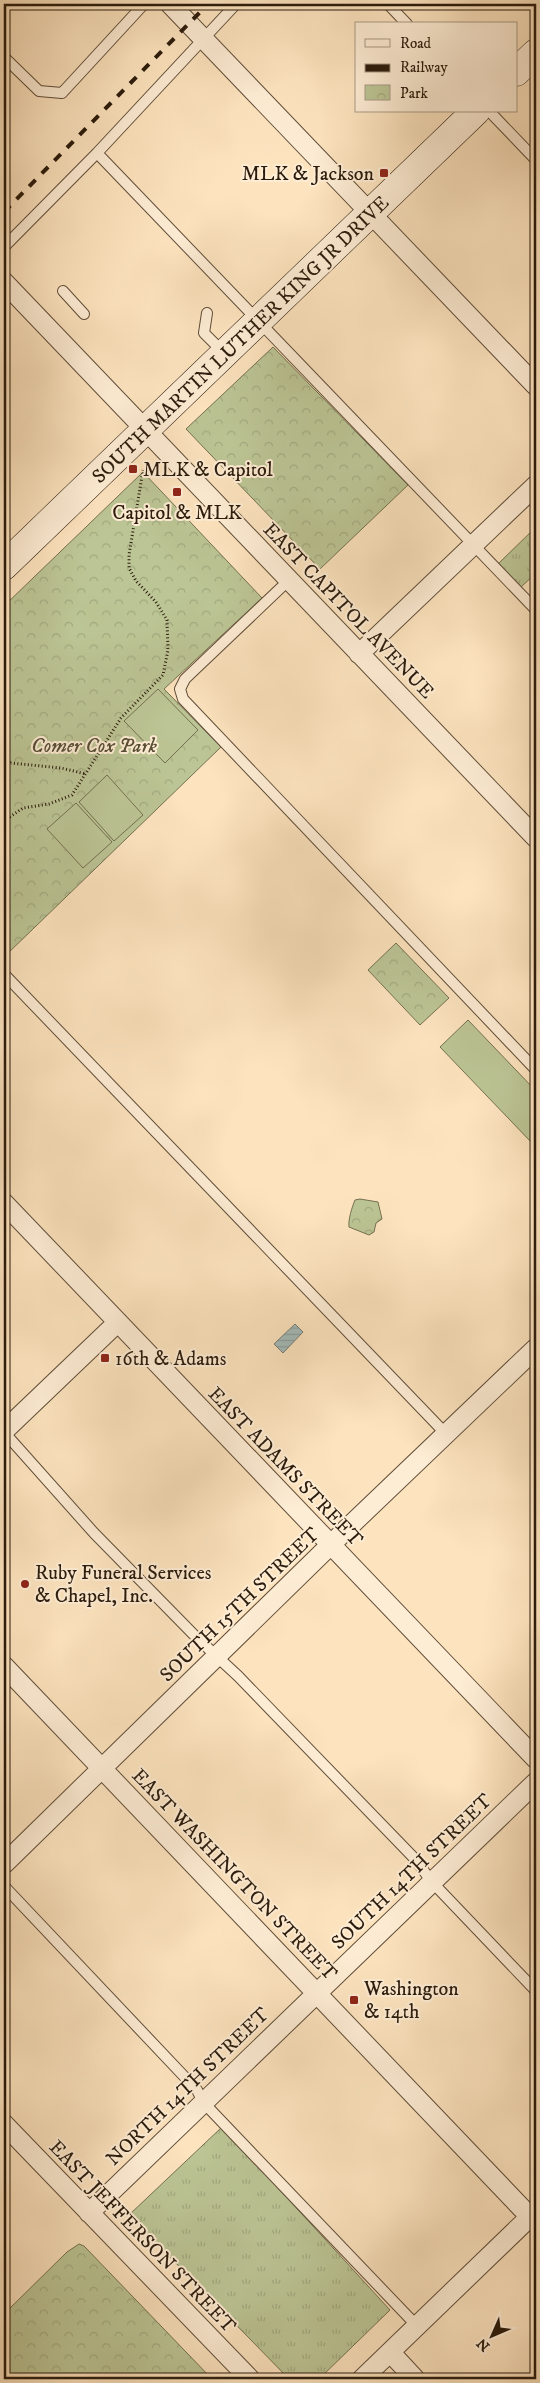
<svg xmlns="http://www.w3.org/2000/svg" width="540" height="2383" viewBox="0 0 540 2383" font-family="'IM FELL DW Pica',serif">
<defs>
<pattern id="grass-tufts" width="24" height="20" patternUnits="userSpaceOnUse" patternTransform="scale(1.25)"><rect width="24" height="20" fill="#bcc595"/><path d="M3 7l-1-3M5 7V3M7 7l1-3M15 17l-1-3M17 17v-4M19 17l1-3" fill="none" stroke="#a2a97f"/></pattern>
<pattern id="park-crowns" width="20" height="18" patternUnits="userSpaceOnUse" patternTransform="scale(1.25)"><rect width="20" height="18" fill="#bcc595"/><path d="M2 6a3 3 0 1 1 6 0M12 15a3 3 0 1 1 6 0" fill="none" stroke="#a2a97f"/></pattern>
<pattern id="water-rules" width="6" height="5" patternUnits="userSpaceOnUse" patternTransform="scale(1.25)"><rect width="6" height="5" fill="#a4bcbc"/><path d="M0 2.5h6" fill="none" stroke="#8da1a0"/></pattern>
</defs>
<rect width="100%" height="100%" fill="#fde4bf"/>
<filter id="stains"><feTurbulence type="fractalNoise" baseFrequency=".004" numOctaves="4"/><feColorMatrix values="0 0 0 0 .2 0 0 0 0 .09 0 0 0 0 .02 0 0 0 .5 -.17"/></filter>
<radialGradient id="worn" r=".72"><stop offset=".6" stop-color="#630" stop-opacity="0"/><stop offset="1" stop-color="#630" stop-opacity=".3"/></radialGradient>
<path fill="url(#grass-tufts)" stroke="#747050" d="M536,527V573L520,588L497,565Z
M222,2127L390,2310L319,2379H289L129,2215Z"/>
<path fill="url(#park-crowns)" stroke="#747050" d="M273,347L408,485L320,569L186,429Z
M143,472L262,598L164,689L221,747L4,957V606Z
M396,943L449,998L420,1025L368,970Z
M360,1199L378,1202L382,1219L376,1223L374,1232L369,1235L349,1227C348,1220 352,1207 355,1200Z
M79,2244L84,2246L212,2379H4V2314L67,2252Z"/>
<path fill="#bcc595" stroke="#747050" d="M158,689L198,730L165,763L124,721Z
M107,775L143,815L114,841L79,802Z
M76,803L112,842L83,868L47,829Z
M468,1020L536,1091V1139L532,1143L440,1047Z"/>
<path fill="url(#water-rules)" stroke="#747c76" d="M295,1324L303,1332L283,1353L274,1344Z"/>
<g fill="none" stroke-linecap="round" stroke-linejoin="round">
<defs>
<path id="lane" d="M388,4L407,24
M4,57L39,91L62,93L144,4
M489,111L536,160
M97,153L536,610
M4,247L97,153L236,4
M63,291L84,314
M207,313L204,333L224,353
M289,580L185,679L180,689L183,699L536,1070
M4,974L446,1434
M4,1432L94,1533L197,1638L238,1676L415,1859L432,1882L536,1991
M4,1886L197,2090L203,2102L417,2326"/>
<path id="street" d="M170,4L536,386
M4,282L536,838
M359,654L536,485
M4,1203L536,1759
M4,1431L118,1322
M4,1666L536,2223
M4,1864L356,1520L536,1348
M4,2124L250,2379
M89,2213L536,1782
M390,2352L415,2379
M362,2379L536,2211"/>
<path id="secondary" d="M516,72L536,53
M4,566L476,111"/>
</defs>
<use href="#lane" stroke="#604d39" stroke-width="12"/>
<use href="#street" stroke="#604d39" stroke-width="21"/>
<use href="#secondary" stroke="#2b1b0c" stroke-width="29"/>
<path stroke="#2b1b0c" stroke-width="3" stroke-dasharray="1 2.5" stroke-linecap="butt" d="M4,766L11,763L61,768L86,774
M4,821L23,808L49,804L72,795L121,718L163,675L168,650L167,620L156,602L136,581L129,568V555L143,470"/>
<use href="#lane" stroke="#feedd5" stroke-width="10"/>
<use href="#street" stroke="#feedd5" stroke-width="19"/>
<use href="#secondary" stroke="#feedd5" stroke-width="28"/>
<path stroke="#2b1b0c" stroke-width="4" stroke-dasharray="9 9" stroke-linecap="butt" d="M4,212L208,4"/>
</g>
<g fill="#8f2418" stroke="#feedd5" stroke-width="2">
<rect x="379" y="168" width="10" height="10" rx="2.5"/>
<rect x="128" y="464" width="10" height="10" rx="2.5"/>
<rect x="172" y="487" width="10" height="10" rx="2.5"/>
<rect x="100" y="1353" width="10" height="10" rx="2.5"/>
<circle cx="25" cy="1584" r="5"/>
<rect x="349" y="1995" width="10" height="10" rx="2.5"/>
</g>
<g text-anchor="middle" stroke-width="4" stroke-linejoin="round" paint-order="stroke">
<g font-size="20" fill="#2b1b0c" stroke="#feedd5" text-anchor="start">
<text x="374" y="180" text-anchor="end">MLK &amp; Jackson</text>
<text x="143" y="476">MLK &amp; Capitol</text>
<text x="177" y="519" text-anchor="middle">Capitol &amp; MLK</text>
<text x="115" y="1365">16th &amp; Adams</text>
<text x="35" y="1579">Ruby Funeral Services<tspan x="35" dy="23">&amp; Chapel, Inc.</tspan></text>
<text x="364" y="1995">Washington<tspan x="364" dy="23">&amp; 14th</tspan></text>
</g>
<g font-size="20" fill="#2b1b0c" stroke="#feedd5">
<text transform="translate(240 339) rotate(-44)" y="7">SOUTH MARTIN LUTHER KING JR DRIVE</text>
<text transform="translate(349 610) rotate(46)" y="7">EAST CAPITOL AVENUE</text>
<text transform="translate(286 1466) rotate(46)" y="7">EAST ADAMS STREET</text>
<text transform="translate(239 1604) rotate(-44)" y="7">SOUTH 15TH STREET</text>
<text transform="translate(411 1871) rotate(-44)" y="7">SOUTH 14TH STREET</text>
<text transform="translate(235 1874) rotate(46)" y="7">EAST WASHINGTON STREET</text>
<text transform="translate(187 2086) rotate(-44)" y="7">NORTH 14TH STREET</text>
<text transform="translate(143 2236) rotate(46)" y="7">EAST JEFFERSON STREET</text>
</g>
<g font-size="20" font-style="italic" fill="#564e35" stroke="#feedd5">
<text x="94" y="752">Comer Cox Park</text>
</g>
</g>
<rect width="540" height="2383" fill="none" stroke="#fde4bf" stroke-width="20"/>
<rect x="5" y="5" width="530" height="2373" fill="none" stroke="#2b1b0c" stroke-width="2.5"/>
<rect x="10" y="10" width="520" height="2363" fill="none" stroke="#2b1b0c"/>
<rect x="355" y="22" width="162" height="90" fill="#feedd5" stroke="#aa9985"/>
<rect x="365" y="39" width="25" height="8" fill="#feedd5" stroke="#aa9985"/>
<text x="400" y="48" font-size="15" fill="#2b1b0c">Road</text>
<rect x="365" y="64" width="25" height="8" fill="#2b1b0c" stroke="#aa9985"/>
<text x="400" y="72" font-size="15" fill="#2b1b0c">Railway</text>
<rect x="365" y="85" width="25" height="15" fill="url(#park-crowns)" stroke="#aa9985"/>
<text x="400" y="98" font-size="15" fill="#2b1b0c">Park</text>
<g transform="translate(492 2336) rotate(225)" stroke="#feedd5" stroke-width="4" paint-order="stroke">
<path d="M0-4L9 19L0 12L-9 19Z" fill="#2b1b0c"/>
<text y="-8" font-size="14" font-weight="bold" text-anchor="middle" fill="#2b1b0c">N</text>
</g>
<rect width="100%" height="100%" filter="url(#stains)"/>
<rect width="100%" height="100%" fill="url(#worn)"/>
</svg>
